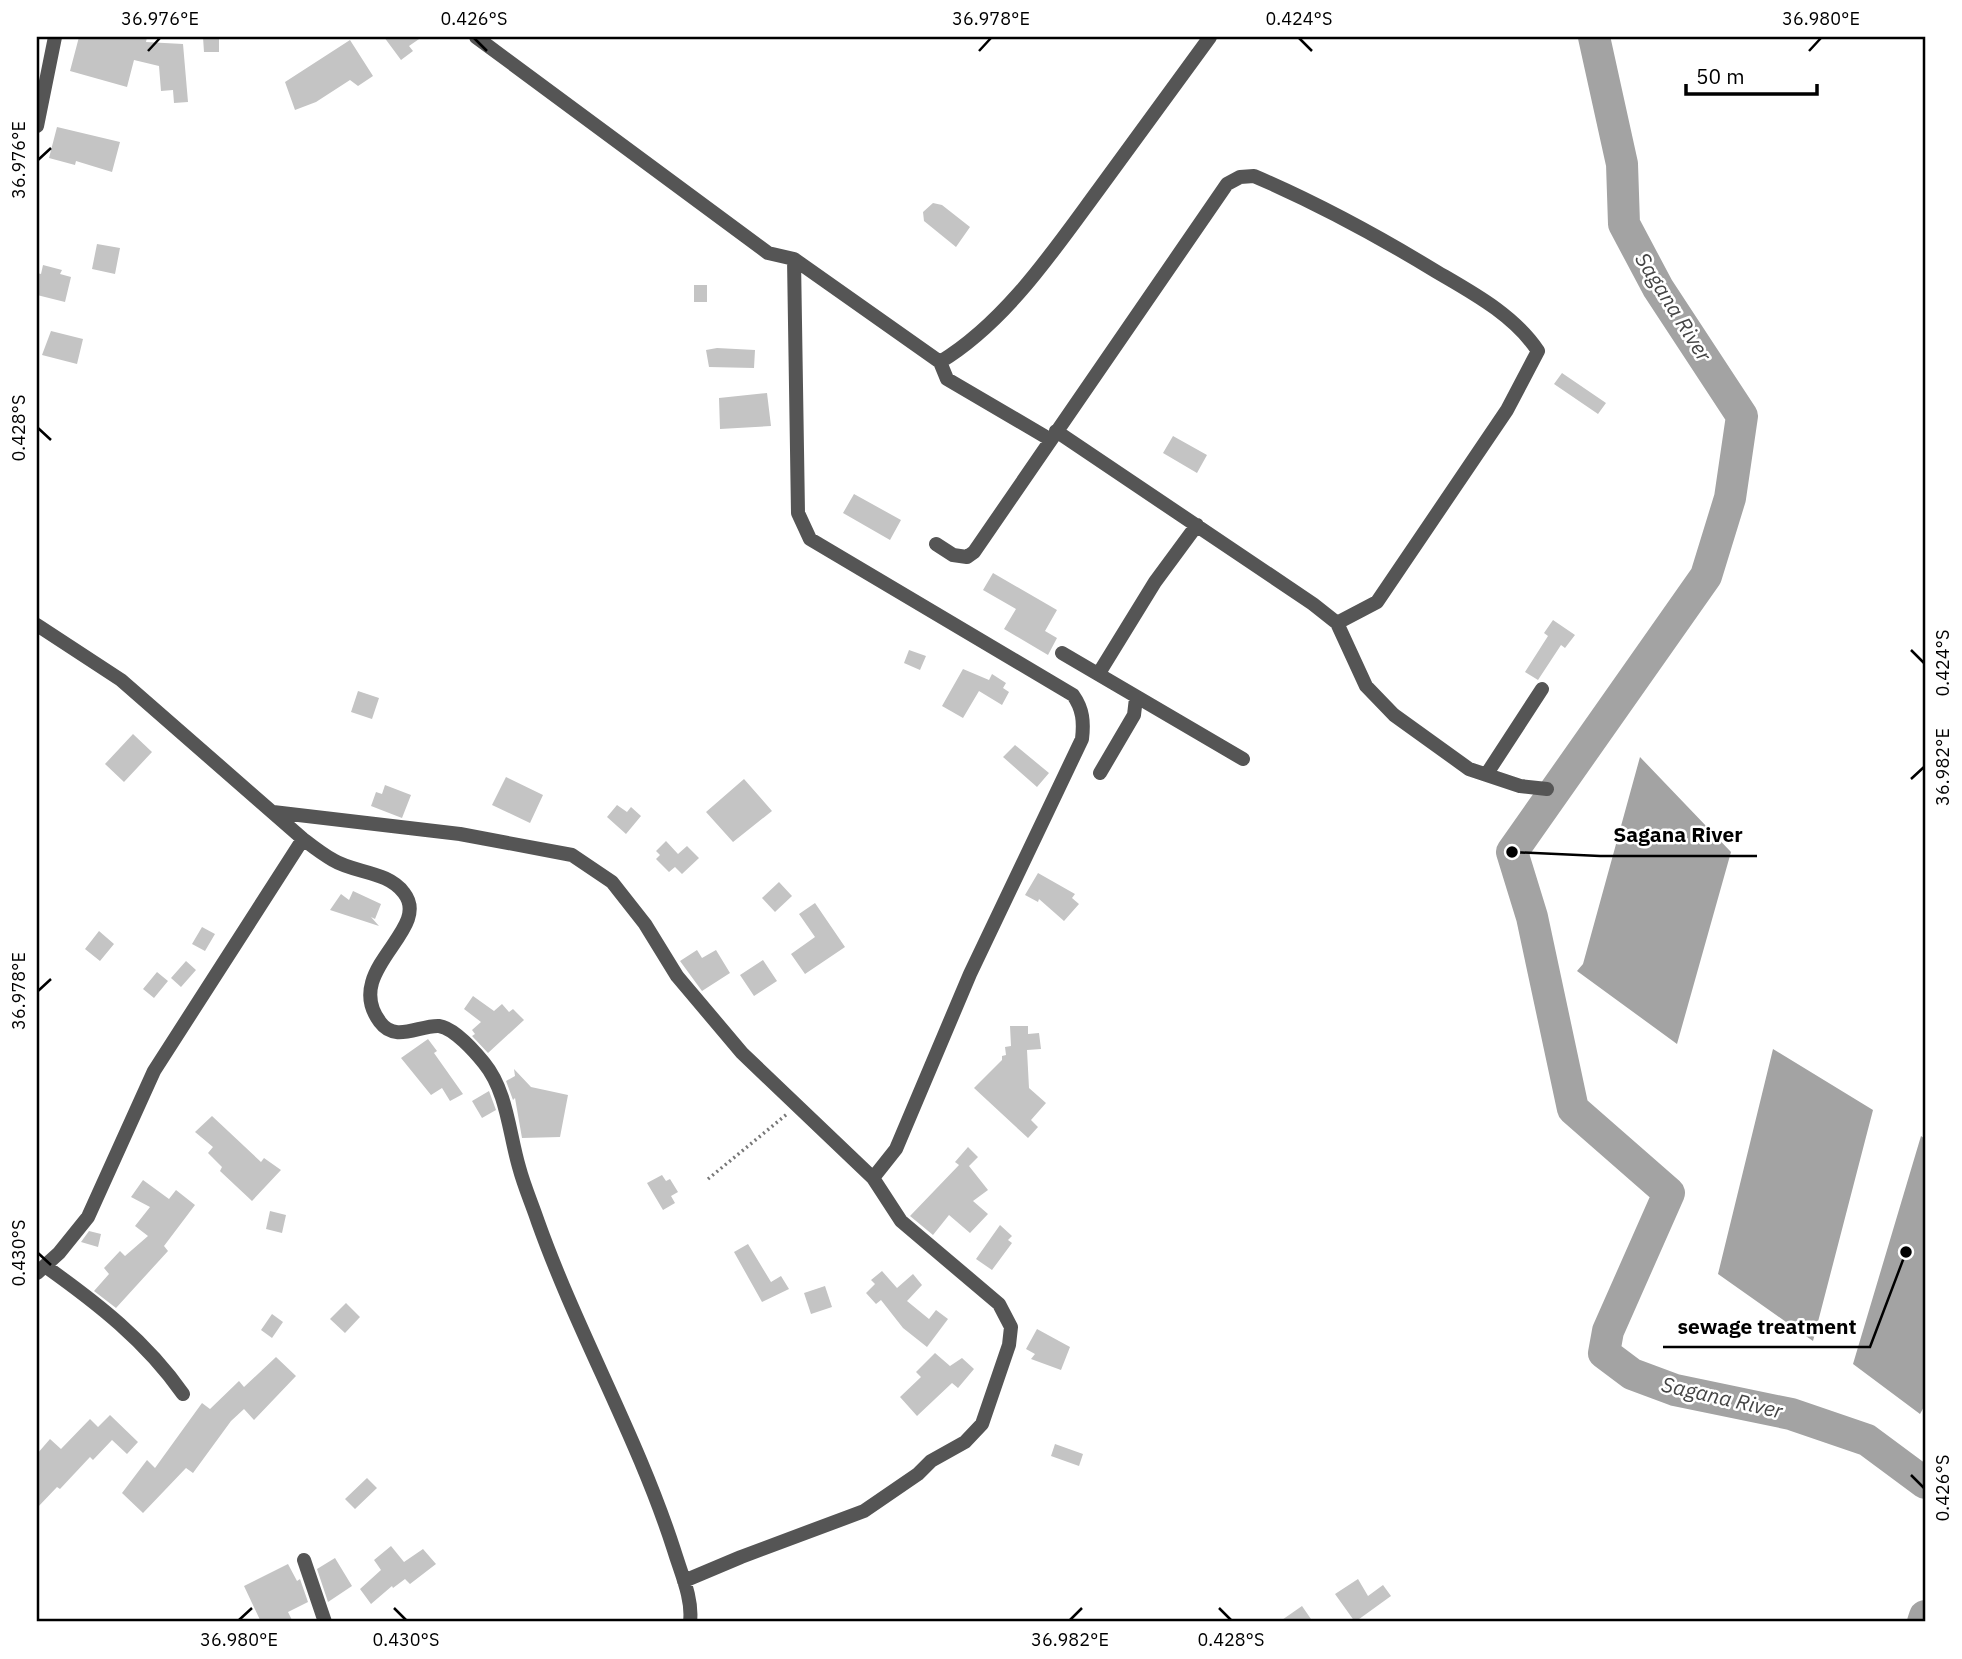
<svg xmlns="http://www.w3.org/2000/svg" width="1962" height="1659" viewBox="0 0 1962 1659" font-family="'IBM Plex Sans',sans-serif">
<rect width="100%" height="100%" fill="#fff"/>
<path fill="#a3a3a3" d="M1640,757L1731,852L1677,1044L1577,971L1583,964Z
M1773,1049L1873,1110L1813,1341L1718,1274Z
M1921,1136L1925,1139V1405L1920,1414L1853,1364Z"/>
<g fill="none" stroke-linecap="round" stroke-linejoin="round">
<path stroke="#a3a3a3" stroke-width="32" d="M1594,37L1622,164L1624,224L1658,288L1742,416L1730,498L1706,576L1512,852L1532,917L1573,1109L1669,1193L1608,1331L1604,1353L1632,1374L1675,1390L1791,1414L1867,1440L1925,1483
M1923,1622L1925,1616"/>
</g>
<path fill="#c4c4c4" d="M79,37H147L146,42L183,44L188,102L174,103L173,90L161,91L159,66L134,60L127,87L70,71Z
M203,37H219V52H204Z
M384,37H422L409,46L413,51L401,60Z
M350,40L373,76L358,86L350,80L316,102L295,110L285,82Z
M57,127L120,142L112,172L76,161L75,165L49,158Z
M933,203L942,205L970,227L956,247L924,221L923,212Z
M97,244L120,248L115,274L92,269Z
M43,265L62,270L60,274L71,277L65,302L37,295V273L41,274Z
M694,285H707V302H694Z
M51,331L83,339L77,364L42,355Z
M717,348L755,350L754,368L709,367L706,350Z
M1562,373L1606,403L1598,414L1554,384Z
M767,393L771,426L720,429L719,398Z
M1173,436L1207,455L1197,473L1163,453Z
M854,494L901,520L890,540L843,513Z
M993,573L1057,610L1045,631L1057,638L1048,655L1004,629L1016,609L983,590Z
M1553,620L1575,635L1565,648L1561,645L1538,680L1525,672L1548,636L1544,633Z
M909,650L926,656L920,670L904,663Z
M963,669L989,680L992,674L1006,683L1003,688L1009,692L1002,705L979,691L963,718L942,706Z
M358,691L379,698L372,719L351,712Z
M133,734L152,752L124,782L105,764Z
M1015,745L1049,773L1037,787L1003,757Z
M506,777L543,795L530,823L492,805Z
M744,779L772,811L733,842L706,812Z
M385,785L411,795L402,818L371,806L376,792L382,794Z
M617,805L627,812L631,807L641,816L626,834L607,817Z
M666,841L678,854L687,846L699,858L682,874L675,867L669,872L656,859L660,855L656,851Z
M1038,873L1075,894L1072,898L1079,904L1064,921L1039,899L1038,902L1025,895Z
M779,882L792,896L775,912L762,898Z
M353,891L381,904L375,919L371,917L379,926L330,910L341,894L349,900Z
M815,903L845,947L805,974L791,954L815,937L799,914Z
M202,927L215,934L205,951L192,944Z
M99,931L114,944L100,961L85,949Z
M697,950L702,958L716,950L730,973L702,991L680,961Z
M763,960L777,981L754,996L740,975Z
M186,961L196,970L181,987L171,978Z
M157,972L168,981L154,998L143,989Z
M473,996L494,1011L502,1004L509,1012L513,1009L524,1020L488,1053L472,1036L475,1034L472,1030L481,1022L464,1009Z
M1010,1026H1028V1034L1039,1033L1041,1049L1027,1050L1029,1088L1046,1103L1031,1120L1038,1127L1028,1138L974,1088L1002,1060V1056L1006,1055L1005,1047L1011,1046Z
M428,1039L437,1051L434,1053L463,1094L450,1101L442,1088L431,1095L401,1058Z
M514,1069L531,1087L568,1095L560,1137L522,1138L515,1098L513,1100L506,1081L515,1076Z
M489,1091L496,1110L482,1118L472,1101Z
M212,1116L261,1162L264,1158L281,1170L252,1201L220,1171L222,1167L208,1153L213,1147L195,1132Z
M968,1147L978,1157L969,1166L988,1190L973,1201L988,1214L970,1233L949,1215L933,1235L910,1216L959,1165L955,1162Z
M662,1175L666,1181L670,1179L678,1192L671,1196L675,1203L663,1210L647,1183Z
M143,1180L169,1199L176,1190L195,1205L164,1246L168,1251L116,1308L94,1291L109,1274L104,1268L120,1251L125,1256L148,1236L135,1226L150,1207L131,1197Z
M270,1211L286,1215L282,1233L266,1229Z
M1000,1225L1012,1236L1008,1240L1012,1243L992,1270L976,1259Z
M89,1231L101,1234L98,1247L81,1242Z
M748,1244L771,1282L781,1276L789,1289L762,1302L734,1252Z
M882,1271L897,1288L913,1274L922,1285L907,1301L929,1319L936,1310L948,1319L927,1347L903,1328L881,1300L876,1304L866,1293L875,1284L871,1280Z
M825,1286L832,1307L811,1314L804,1293Z
M346,1303L360,1317L345,1333L330,1319Z
M272,1314L283,1322L272,1338L261,1330Z
M1037,1329L1070,1347L1061,1370L1031,1359L1035,1354L1026,1349Z
M935,1353L950,1366L962,1358L974,1369L958,1388L952,1383L917,1416L900,1397L921,1377L916,1372Z
M276,1357L296,1376L254,1420L244,1409L231,1421L193,1473L186,1468L143,1513L122,1493L147,1460L155,1468L202,1403L210,1409L239,1381L244,1387Z
M110,1415L138,1442L127,1454L112,1440L93,1460L90,1457L60,1489L57,1487L37,1508V1454L50,1439L61,1449L90,1419L98,1427Z
M1055,1444L1083,1454L1079,1466L1051,1456Z
M367,1478L377,1488L355,1509L345,1499Z
M391,1546L404,1562L423,1549L436,1564L410,1584L405,1579L393,1588L392,1586L371,1604L360,1589L381,1570L374,1560Z
M335,1558L352,1586L328,1602L317,1569Z
M288,1564L297,1581L300,1579L308,1602L288,1612L293,1622H261L244,1586Z
M1358,1579L1368,1596L1383,1585L1391,1596L1355,1622L1335,1594Z
M1302,1606L1313,1622H1279Z"/>
<g fill="none" stroke-linecap="round" stroke-linejoin="round">
<path stroke="#777" stroke-width="3.5" stroke-dasharray="2 3.5" stroke-linecap="butt" d="M708,1179L787,1114"/>
<path stroke="#555" stroke-width="14" d="M476,37L768,253L794,259L940,362L947,379L1051,440
M37,126L55,37
M794,259L798,513L810,539L1073,695C1083,709 1084,722 1082,739L970,974L896,1149L873,1178
M940,362C1006,322 1054,250 1099,189C1136,138 1173,87 1210,37
M1056,431L1313,604L1337,623L1366,686L1394,715L1469,769L1520,786L1547,789
M936,544L953,555L967,557L974,552L1227,184L1240,177L1254,176C1317,203 1378,236 1437,272C1473,293 1514,315 1538,351L1507,410L1377,602L1337,623
M37,625L121,680L303,839C312,846 322,854 333,860C354,873 388,871 404,893C433,930 341,970 380,1022C395,1043 419,1025 439,1026C454,1028 475,1052 484,1063C507,1091 509,1133 519,1167C524,1186 532,1204 538,1222C578,1334 638,1438 674,1550C681,1573 693,1599 690,1622
M1062,653L1243,759
M1099,673L1155,582L1197,525
M1100,773L1134,715L1136,698
M1486,775L1542,689
M273,812L460,834L572,855L612,882L645,924L677,976L742,1053L873,1178L901,1221L999,1304L1011,1327L1009,1345L982,1424L965,1442L931,1461L918,1474L864,1511L741,1557L684,1581
M45,1266C97,1303 146,1341 183,1394
M37,1273L59,1253L88,1217L154,1071L303,839
M304,1560L325,1622"/>
</g>
<path fill="none" stroke="#000" stroke-width="2.5" d="M474,38L487,51M1299,38L1312,51M148,51L160,38M979,51L991,38M1809,51L1821,38M38,160L51,148M38,428L51,440M1911,650L1924,663M1911,779L1924,767M38,991L51,979M38,1253L51,1265M1911,1475L1924,1488M394,1608L406,1620M1219,1608L1231,1620M239,1620L252,1608M1070,1620L1082,1608"/>
<g text-anchor="middle" stroke-width="5" stroke-linejoin="round" paint-order="stroke">
<g font-size="21" font-style="italic" fill="#444" stroke="#fff">
<text transform="translate(1673 307) rotate(58)" y="7">Sagana River</text>
<text transform="translate(1722 1398) rotate(13)" y="7">Sagana River</text>
</g>
</g>
<path fill="none" stroke="#000" stroke-width="2.5" d="M1512 852L1600 856H1757M1906 1252L1870 1347H1663"/>
<g fill="#000" stroke="#fff" stroke-width="2.5">
<circle cx="1512" cy="852" r="7"/>
<circle cx="1906" cy="1252" r="7"/>
</g>
<g font-size="21" text-anchor="middle" font-weight="bold" fill="#000" stroke="#fff" stroke-width="5" stroke-linejoin="round" paint-order="stroke">
<text x="1678" y="842">Sagana River</text>
<text x="1767" y="1334">sewage treatment</text>
</g>
<rect width="1962" height="1659" fill="none" stroke="#ffffff" stroke-width="77"/>
<path d="M1686 84v10h131v-10" fill="none" stroke="#000000" stroke-width="3.5"/>
<text x="1696" y="84" font-size="21" fill="#000000" stroke="#ffffff" stroke-width="5" paint-order="stroke">50 m</text>
<rect x="38" y="38" width="1886" height="1582" fill="none" stroke="#000" stroke-width="2.5"/>
<g font-size="18" text-anchor="middle" fill="#000">
<text x="160" y="25">36.976°E</text>
<text x="474" y="25">0.426°S</text>
<text x="991" y="25">36.978°E</text>
<text x="1299" y="25">0.424°S</text>
<text x="1821" y="25">36.980°E</text>
<text transform="translate(19 160) rotate(-90)" y="6">36.976°E</text>
<text transform="translate(19 428) rotate(-90)" y="6">0.428°S</text>
<text transform="translate(1943 663) rotate(-90)" y="6">0.424°S</text>
<text transform="translate(1943 767) rotate(-90)" y="6">36.982°E</text>
<text transform="translate(19 991) rotate(-90)" y="6">36.978°E</text>
<text transform="translate(19 1253) rotate(-90)" y="6">0.430°S</text>
<text transform="translate(1943 1488) rotate(-90)" y="6">0.426°S</text>
<text x="239" y="1646">36.980°E</text>
<text x="406" y="1646">0.430°S</text>
<text x="1070" y="1646">36.982°E</text>
<text x="1231" y="1646">0.428°S</text>
</g>
</svg>
